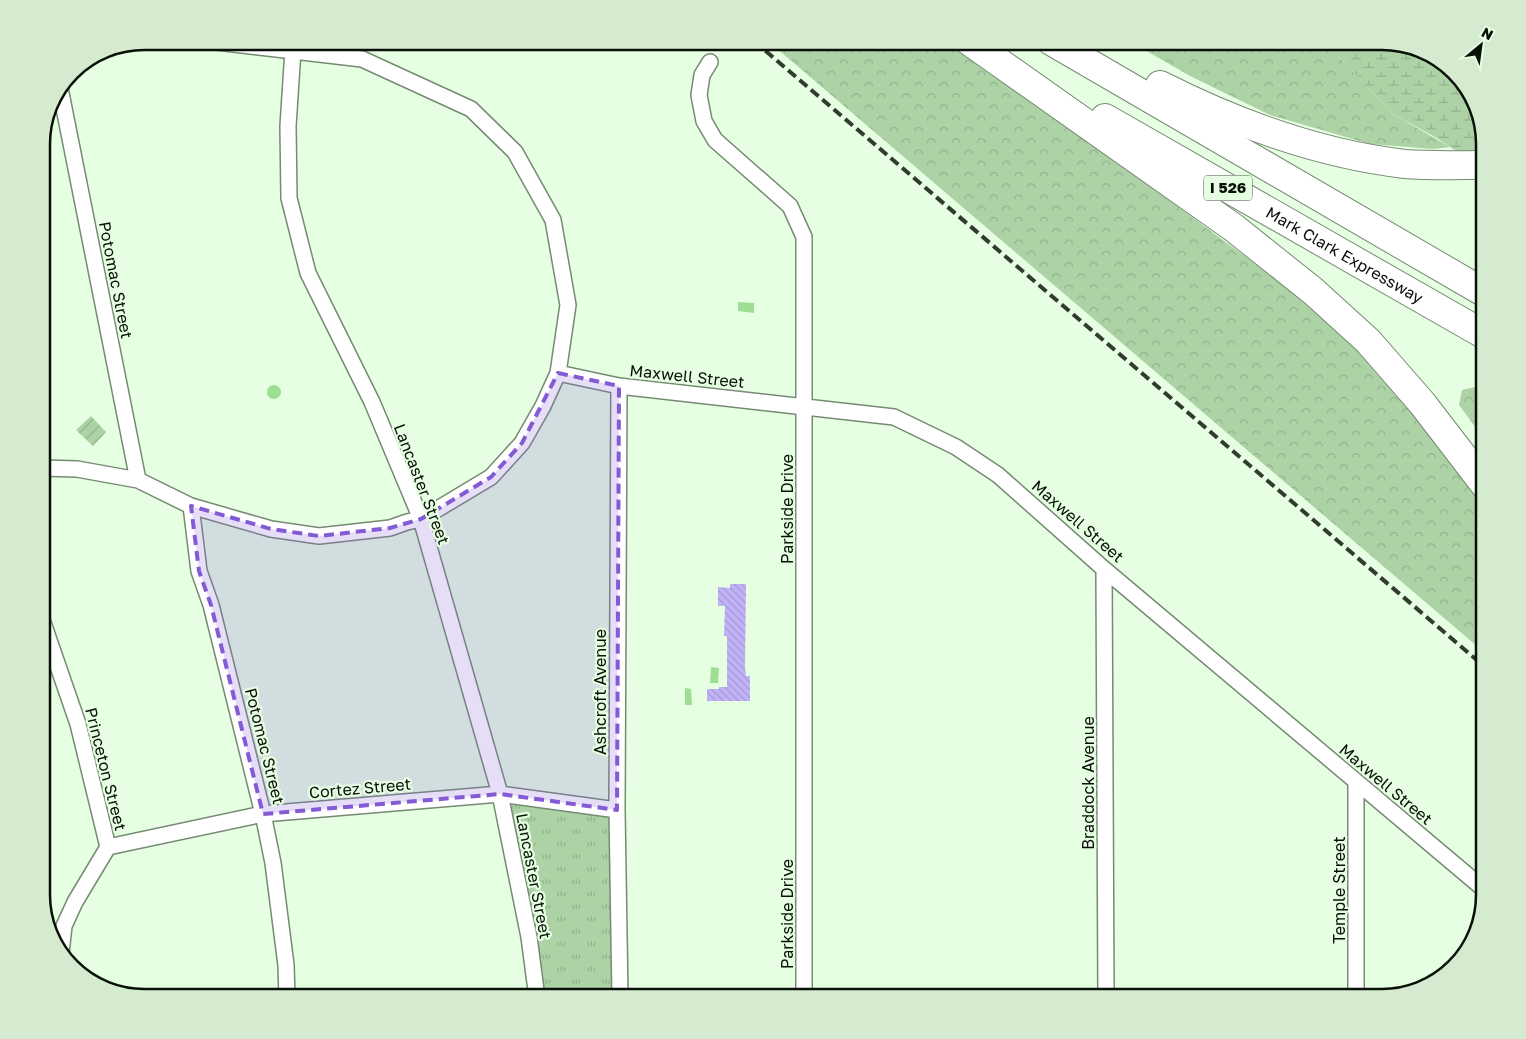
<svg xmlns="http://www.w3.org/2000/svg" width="1526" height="1039" viewBox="0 0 1526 1039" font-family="'Golos Text',sans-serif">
<defs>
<pattern id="forest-crowns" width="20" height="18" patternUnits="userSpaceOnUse" patternTransform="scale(1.25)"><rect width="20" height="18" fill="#acd2a5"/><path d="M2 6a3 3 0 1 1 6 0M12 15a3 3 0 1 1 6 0" fill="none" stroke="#92b38d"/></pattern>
<pattern id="wetland-marsh" width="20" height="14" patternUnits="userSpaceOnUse" patternTransform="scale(1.25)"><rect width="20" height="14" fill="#acd2a5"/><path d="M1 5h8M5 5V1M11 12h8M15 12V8" fill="none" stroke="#92b38d"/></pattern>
<pattern id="park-tufts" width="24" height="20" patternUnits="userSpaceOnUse" patternTransform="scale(1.25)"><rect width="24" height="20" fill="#acd2a5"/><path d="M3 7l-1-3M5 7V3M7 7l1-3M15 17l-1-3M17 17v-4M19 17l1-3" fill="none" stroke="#92b38d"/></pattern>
<pattern id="garden-furrows" width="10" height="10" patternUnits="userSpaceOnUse" patternTransform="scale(1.25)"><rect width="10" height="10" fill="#acd2a5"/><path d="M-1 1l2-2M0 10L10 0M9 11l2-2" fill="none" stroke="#92b38d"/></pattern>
<pattern id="building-back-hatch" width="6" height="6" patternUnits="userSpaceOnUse" patternTransform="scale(1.25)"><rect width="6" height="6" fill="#c2b3f8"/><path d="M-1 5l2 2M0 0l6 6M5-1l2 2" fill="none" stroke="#a599d3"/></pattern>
</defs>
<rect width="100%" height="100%" fill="#e6fee2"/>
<path fill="url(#forest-crowns)" d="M768,41H944L1086,139L1288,288L1379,366L1485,506V653Z
M1129,41H1324L1393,114L1450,147L1434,149L1370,144L1270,115L1192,77Z
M1475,387L1485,393V440L1459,405L1462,390Z"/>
<path fill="url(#wetland-marsh)" d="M1324,41H1382L1439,59L1471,93L1485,144V170L1435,137L1393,114Z"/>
<path fill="url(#park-tufts)" d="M516,804L602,813L610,817L612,873V998H545L531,905L511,806Z"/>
<path fill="url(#garden-furrows)" d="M91,416L106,432L93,446L76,430Z"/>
<path fill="#9dde93" d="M738,302L754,303V313L738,311Z
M267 392a7 7 0 1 1 14 0a7 7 0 1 1-14 0Z
M711,667L719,668L718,683H710Z
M685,688L691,689L692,705H685Z"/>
<path fill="url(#building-back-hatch)" d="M730,584H746L745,667L746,676H750V701H707V689H719V687H727V636H724L725,606H718V587L730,588Z"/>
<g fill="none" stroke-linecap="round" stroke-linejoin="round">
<defs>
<path id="minor" d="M293,50L288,126L289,198L308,273L372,402L421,519L500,794L529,937L537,998
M710,62L702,75L699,95L704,121L715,140L790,206L804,237V998
M60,88L138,480
M558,373L619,386L894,417L956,447L998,475L1104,569L1485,890
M619,386L617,810L620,998
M41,468L77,469L138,480L191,506L271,529L319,536L390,528L407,522L421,519L491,477L522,443L543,406L558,373L568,305L553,220L515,152L471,109L362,59L208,41
M191,506L199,571L211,605L263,814L273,863L286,965L287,998
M1104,569L1106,998
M41,617L78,724L108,847L75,902L64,926L61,953
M1356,783V998
M108,847L263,814L500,794L617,810"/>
<g id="motorway">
<path d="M969,41L1234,228L1313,291L1368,341L1422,403L1485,485"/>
<path d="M1051,41L1485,293"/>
<path d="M1160,85C1237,124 1318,154 1405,164C1431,166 1458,165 1485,165"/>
<path id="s1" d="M1105,118L1485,335"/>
</g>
</defs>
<use href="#minor" stroke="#758b72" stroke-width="18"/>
<use href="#motorway" stroke="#758b72" stroke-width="30"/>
<use href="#minor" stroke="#fff" stroke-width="15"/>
<use href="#motorway" stroke="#fff" stroke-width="28"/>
<path stroke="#313c2f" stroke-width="4" stroke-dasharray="10 5" stroke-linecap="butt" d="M754,41L1485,667"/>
</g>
<path fill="#825bd5" fill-opacity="0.2" stroke="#825bd5" stroke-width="4" stroke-dasharray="10 6" stroke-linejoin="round" d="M558,373L619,386L617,810L500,794L263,814L211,605L199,571L191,506L271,529L319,536L390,528L421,519L491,477L522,443Z"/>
<g text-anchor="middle" stroke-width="4.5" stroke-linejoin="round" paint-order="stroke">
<rect fill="#e6fee2" stroke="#4b5749" stroke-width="1" x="1204" y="175.5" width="48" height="25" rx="4"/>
<g font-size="15" font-weight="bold" fill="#081007">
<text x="1228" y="193">I 526</text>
</g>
<g font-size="16" fill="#081007" stroke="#e6fee2">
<text dy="6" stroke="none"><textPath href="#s1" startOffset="276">Mark Clark Expressway</textPath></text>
<text transform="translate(116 280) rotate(79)" y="6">Potomac Street</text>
<text transform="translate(687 376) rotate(6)" y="6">Maxwell Street</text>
<text transform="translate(422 484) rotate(69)" y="6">Lancaster Street</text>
<text transform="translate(787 509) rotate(-90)" y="6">Parkside Drive</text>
<text transform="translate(1078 521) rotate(41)" y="6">Maxwell Street</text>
<text transform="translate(600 692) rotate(-90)" y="6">Ashcroft Avenue</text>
<text transform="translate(265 746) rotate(76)" y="6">Potomac Street</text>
<text transform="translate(106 769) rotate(76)" y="6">Princeton Street</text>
<text transform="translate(1088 783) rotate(-90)" y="6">Braddock Avenue</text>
<text transform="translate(1386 784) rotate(40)" y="6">Maxwell Street</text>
<text transform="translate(360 788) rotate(-5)" y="6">Cortez Street</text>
<text transform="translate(534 876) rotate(79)" y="6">Lancaster Street</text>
<text transform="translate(1339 890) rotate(-90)" y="6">Temple Street</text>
<text transform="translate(787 914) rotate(-90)" y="6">Parkside Drive</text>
</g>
</g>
<path d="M0 0H1526V1039H0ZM144 50H1382A94 94 0 0 1 1476 144V895A94 94 0 0 1 1382 989H144A94 94 0 0 1 50 895V144A94 94 0 0 1 144 50Z" fill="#d4ebd0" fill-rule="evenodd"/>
<path fill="none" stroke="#081007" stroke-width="2.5" d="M144 50H1382A94 94 0 0 1 1476 144V895A94 94 0 0 1 1382 989H144A94 94 0 0 1 50 895V144A94 94 0 0 1 144 50Z"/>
<g transform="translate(1481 45) rotate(29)" stroke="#e6fee2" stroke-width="4" paint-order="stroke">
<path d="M0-4L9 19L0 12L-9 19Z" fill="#081007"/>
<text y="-8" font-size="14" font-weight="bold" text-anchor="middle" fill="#081007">N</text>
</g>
</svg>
